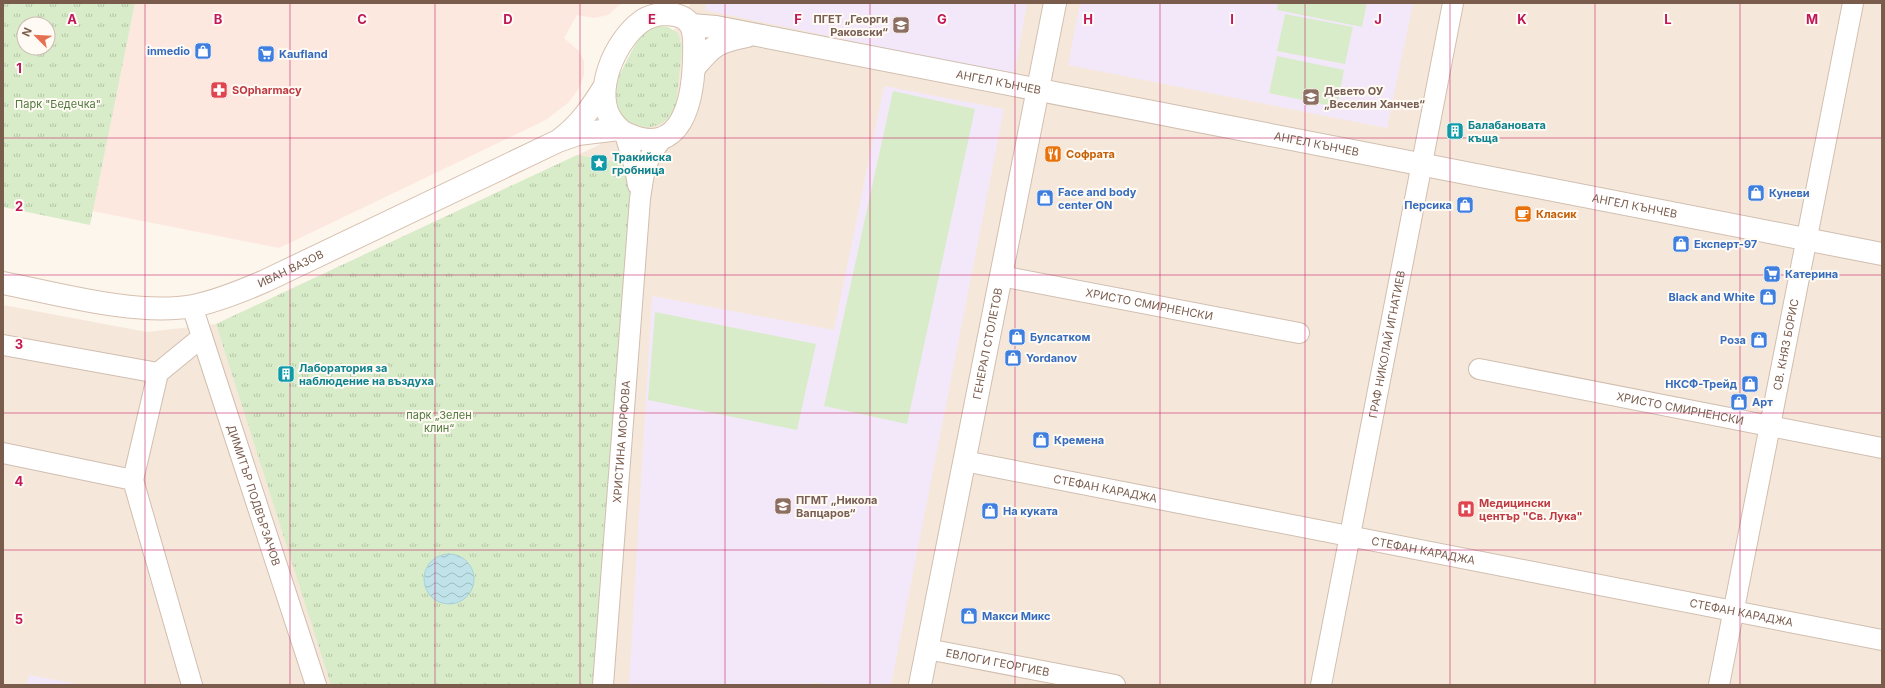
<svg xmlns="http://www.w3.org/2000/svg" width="1885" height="688" viewBox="0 0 1885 688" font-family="Inter,sans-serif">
<defs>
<pattern id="grass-tufts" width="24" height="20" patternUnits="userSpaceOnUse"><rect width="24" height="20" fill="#d8ecc9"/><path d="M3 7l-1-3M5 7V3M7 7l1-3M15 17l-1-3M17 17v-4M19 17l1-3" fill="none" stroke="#b4c2a5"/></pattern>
<pattern id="water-waves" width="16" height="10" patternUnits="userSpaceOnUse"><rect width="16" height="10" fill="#bfe3e8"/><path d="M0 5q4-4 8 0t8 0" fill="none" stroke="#a0bbbe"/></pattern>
</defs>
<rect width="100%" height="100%" fill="#fdf6ec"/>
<path fill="#f5e8da" d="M691,3H1882V685H3V305L147,332L216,324L599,145Z"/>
<path fill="#fde8e0" d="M135,3H622L608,15L594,18L577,15L564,38L579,51L584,61V75L579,88L569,102L546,120L279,248L92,211Z"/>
<path fill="#f3e8fa" d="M706,3H1027L1014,75L705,10Z
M1080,3H1413L1387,128L1068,65Z
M884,86L1004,109L891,685H830L814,682L813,685H629L652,296L834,330Z
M29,675L82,685H27Z"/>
<path fill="url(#grass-tufts)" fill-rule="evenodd" d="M3,3H135L90,225L3,207ZM24,24H48V48H24Z
M657,26L668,27L678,33L682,47L676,107C665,133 625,136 614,107C612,103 614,94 614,89C616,80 639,35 646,30C649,28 654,27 657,26Z
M577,155L634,165L606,685H331L216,324Z"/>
<path fill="#d8ecc9" d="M1278,3H1367L1362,27L1277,10Z
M1285,14L1353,27L1345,64L1277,51Z
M1277,56L1344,70L1337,107L1269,93Z
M893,91L975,109L907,424L824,406Z
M655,312L816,344L797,430L648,400Z"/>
<path fill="url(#water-waves)" stroke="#a5d3da" d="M424 579a25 25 0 1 1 50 0a25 25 0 1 1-50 0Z"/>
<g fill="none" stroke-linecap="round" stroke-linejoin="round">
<defs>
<g id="minor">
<path d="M625,134L635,168L638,185"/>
<path id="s1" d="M1001,276L1299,333"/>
<path id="s2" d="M192,306L316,685"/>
<path d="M3,345L158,373"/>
<path id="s3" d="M1479,369L1882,448"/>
<path d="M3,453L133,480L192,685"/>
<path id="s4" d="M964,461L1882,640"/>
<path d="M133,480L158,373L202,337"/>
<path id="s5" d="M927,649L1115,685"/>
<path id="s6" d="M603,685L640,199C644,172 644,161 662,139"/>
<path id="s7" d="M1321,685L1453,3"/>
<path id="s8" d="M1719,685L1853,3"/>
</g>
<g id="tertiary">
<path id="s9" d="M691,25L716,27L1882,254"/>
<path d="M694,68C713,45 717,42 747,36"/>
<path id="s10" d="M920,685L1055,3"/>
</g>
<g id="secondary">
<path d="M662,14C671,14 683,14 689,23C696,31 694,48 694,59C693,100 682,159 627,134C621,132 617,127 613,122C591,94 615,40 642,21C648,17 654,15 662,14Z"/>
<path d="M562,138C580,124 591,108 603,89"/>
<path id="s11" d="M3,283C59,294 137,316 193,306C218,301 242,291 265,281L558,141L578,134L619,129"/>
</g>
</defs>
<use href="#minor" stroke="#d1beb0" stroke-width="22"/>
<use href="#tertiary" stroke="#d1beb0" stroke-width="24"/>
<use href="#secondary" stroke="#d6c0b0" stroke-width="24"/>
<use href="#minor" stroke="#fff" stroke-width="20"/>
<use href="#tertiary" stroke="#fff" stroke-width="22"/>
<use href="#secondary" stroke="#fff" stroke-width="22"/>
</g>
<path fill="none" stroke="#c2185b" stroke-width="1" stroke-opacity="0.55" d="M145,3V685M290,3V685M435,3V685M580,3V685M725,3V685M870,3V685M1015,3V685M1160,3V685M1305,3V685M1450,3V685M1595,3V685M1740,3V685M3,138H1882M3,275H1882M3,413H1882M3,550H1882"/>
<defs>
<symbol id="school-square" viewBox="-11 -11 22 22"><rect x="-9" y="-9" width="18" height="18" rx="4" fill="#8d6e63" stroke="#fffaf3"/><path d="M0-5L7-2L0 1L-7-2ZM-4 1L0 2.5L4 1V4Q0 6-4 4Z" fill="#fff"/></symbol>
<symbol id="shop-square" viewBox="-11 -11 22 22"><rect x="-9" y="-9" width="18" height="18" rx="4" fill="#3f7fe0" stroke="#fffaf3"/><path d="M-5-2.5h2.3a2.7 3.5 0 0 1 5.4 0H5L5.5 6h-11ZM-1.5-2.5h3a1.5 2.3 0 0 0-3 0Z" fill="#fff"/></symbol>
<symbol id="supermarket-square" viewBox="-11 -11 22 22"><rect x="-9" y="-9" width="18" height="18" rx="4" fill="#3f7fe0" stroke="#fffaf3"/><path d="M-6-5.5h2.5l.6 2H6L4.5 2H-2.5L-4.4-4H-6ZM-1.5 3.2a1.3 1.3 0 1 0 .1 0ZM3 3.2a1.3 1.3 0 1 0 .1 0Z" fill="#fff"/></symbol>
<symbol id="pharmacy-square" viewBox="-11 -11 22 22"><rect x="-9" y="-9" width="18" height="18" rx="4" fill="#e0444e" stroke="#fffaf3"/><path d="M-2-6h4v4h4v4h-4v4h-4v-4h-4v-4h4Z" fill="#fff"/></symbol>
<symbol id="building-square" viewBox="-11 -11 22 22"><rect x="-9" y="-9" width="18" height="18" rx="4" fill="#0f9aa8" stroke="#fffaf3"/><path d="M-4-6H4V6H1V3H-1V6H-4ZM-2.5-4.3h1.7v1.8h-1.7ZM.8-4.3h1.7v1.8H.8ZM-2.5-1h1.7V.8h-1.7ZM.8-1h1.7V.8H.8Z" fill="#fff"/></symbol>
<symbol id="restaurant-square" viewBox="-11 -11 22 22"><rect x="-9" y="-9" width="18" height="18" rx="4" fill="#e8710a" stroke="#fffaf3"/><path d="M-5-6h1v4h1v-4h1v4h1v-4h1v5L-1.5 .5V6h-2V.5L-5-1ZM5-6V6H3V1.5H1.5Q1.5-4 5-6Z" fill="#fff"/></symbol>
<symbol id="sight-square" viewBox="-11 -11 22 22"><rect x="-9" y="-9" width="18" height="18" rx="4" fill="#0f9aa8" stroke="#fffaf3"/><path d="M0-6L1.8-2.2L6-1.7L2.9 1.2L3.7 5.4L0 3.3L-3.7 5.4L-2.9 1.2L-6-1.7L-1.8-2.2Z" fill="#fff"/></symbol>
<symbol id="cafe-square" viewBox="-11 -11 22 22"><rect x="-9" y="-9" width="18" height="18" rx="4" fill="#e8710a" stroke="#fffaf3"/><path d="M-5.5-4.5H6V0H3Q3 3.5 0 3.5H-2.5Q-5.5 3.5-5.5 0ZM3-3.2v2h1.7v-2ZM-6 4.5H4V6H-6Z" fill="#fff"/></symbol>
<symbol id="hospital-square" viewBox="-11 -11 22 22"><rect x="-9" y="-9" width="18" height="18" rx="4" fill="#e0444e" stroke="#fffaf3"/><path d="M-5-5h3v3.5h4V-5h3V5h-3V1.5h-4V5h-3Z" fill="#fff"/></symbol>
</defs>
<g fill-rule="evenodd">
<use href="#school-square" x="891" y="15" width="20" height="20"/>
<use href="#shop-square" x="193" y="41" width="20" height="20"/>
<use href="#supermarket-square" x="256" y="44" width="20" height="20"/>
<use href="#pharmacy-square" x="209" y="80" width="20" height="20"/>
<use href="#school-square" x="1301" y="87" width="20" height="20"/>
<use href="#building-square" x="1445" y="121" width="20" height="20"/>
<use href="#restaurant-square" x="1043" y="144" width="20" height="20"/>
<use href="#sight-square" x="589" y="153" width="20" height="20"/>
<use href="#shop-square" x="1746" y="183" width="20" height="20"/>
<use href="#shop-square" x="1035" y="188" width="20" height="20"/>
<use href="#shop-square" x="1455" y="195" width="20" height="20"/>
<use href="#cafe-square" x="1513" y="204" width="20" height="20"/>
<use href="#shop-square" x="1671" y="234" width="20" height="20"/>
<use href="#supermarket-square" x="1762" y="264" width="20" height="20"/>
<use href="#shop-square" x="1758" y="287" width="20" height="20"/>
<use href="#shop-square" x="1007" y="327" width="20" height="20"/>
<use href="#shop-square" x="1749" y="330" width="20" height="20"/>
<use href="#shop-square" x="1003" y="348" width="20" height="20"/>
<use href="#building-square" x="276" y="364" width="20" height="20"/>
<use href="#shop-square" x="1740" y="374" width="20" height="20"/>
<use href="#shop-square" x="1729" y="392" width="20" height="20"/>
<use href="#shop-square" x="1031" y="430" width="20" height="20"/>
<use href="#school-square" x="773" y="496" width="20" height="20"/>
<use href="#hospital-square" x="1456" y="499" width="20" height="20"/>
<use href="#shop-square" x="980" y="501" width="20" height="20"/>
<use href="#shop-square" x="959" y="606" width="20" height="20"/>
</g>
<g text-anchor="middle" stroke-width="4" stroke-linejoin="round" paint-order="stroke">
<g font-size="11" font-weight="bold" fill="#785e54" stroke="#fffaf3" text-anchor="start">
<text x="888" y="23" text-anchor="end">ПГЕТ „Георги<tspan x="888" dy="13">Раковски“</tspan></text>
<text x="1324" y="95">Девето ОУ<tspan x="1324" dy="13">„Веселин Ханчев“</tspan></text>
<text x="796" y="504">ПГМТ „Никола<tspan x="796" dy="13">Вапцаров“</tspan></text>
</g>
<g font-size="11" font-weight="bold" fill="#366cbe" stroke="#fffaf3" text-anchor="start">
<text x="190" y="55" text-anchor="end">inmedio</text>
<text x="279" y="58">Kaufland</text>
<text x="1058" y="196">Face and body<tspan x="1058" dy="13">center ON</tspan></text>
<text x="1769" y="197">Куневи</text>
<text x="1452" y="209" text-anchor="end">Персика</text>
<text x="1694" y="248">Експерт-97</text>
<text x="1785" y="278">Катерина</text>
<text x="1755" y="301" text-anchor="end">Black and White</text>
<text x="1030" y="341">Булсатком</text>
<text x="1746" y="344" text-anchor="end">Роза</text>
<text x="1026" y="362">Yordanov</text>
<text x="1737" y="388" text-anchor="end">НКСФ-Трейд</text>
<text x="1752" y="406">Арт</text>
<text x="1054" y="444">Кремена</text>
<text x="1003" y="515">На куката</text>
<text x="982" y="620">Макси Микс</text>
</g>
<g font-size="11" fill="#7a5c4d" stroke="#fffaf3">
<text dy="4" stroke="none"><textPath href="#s9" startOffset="313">АНГЕЛ КЪНЧЕВ</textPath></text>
<text dy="4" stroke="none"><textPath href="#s9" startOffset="637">АНГЕЛ КЪНЧЕВ</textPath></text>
<text dy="4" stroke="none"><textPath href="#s9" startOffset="961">АНГЕЛ КЪНЧЕВ</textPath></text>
<text dy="4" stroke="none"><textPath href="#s11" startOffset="297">ИВАН ВАЗОВ</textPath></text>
<text dy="4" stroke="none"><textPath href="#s1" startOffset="151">ХРИСТО СМИРНЕНСКИ</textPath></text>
<text dy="4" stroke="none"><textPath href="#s10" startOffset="348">ГЕНЕРАЛ СТОЛЕТОВ</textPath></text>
<text dy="4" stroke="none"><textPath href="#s7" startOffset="347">ГРАФ НИКОЛАЙ ИГНАТИЕВ</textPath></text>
<text dy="4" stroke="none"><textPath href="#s8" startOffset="347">СВ. КНЯЗ БОРИС</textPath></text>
<text dy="4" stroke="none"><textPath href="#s3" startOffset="205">ХРИСТО СМИРНЕНСКИ</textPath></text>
<text dy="4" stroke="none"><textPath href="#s6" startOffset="244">ХРИСТИНА МОРФОВА</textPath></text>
<text dy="4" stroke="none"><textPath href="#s4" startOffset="144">СТЕФАН КАРАДЖА</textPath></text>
<text dy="4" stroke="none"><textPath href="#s2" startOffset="199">ДИМИТЪР ПОДВЪРЗАЧОВ</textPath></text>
<text dy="4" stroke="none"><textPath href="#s4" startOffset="468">СТЕФАН КАРАДЖА</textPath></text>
<text dy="4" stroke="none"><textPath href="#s4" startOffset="792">СТЕФАН КАРАДЖА</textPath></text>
<text dy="4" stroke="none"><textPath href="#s5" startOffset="72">ЕВЛОГИ ГЕОРГИЕВ</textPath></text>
</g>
<g font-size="11" font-weight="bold" fill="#be3a42" stroke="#fffaf3" text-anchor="start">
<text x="232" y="94">SOpharmacy</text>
<text x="1479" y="507">Медицински<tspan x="1479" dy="13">център "Св. Лука"</tspan></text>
</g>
<g font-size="11" fill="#537a41" stroke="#fffaf3">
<text x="58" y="108">Парк "Бедечка"</text>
<text x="439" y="419">парк „Зелен<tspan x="439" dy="13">клин“</tspan></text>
</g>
<g font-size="11" font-weight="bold" fill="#0d838f" stroke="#fffaf3" text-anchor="start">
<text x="1468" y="129">Балабановата<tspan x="1468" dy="13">къща</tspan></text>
<text x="612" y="161">Тракийска<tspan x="612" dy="13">гробница</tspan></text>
<text x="299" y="372">Лаборатория за<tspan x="299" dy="13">наблюдение на въздуха</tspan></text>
</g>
<g font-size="11" font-weight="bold" fill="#c56008" stroke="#fffaf3" text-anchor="start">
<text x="1066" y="158">Софрата</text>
<text x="1536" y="218">Класик</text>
</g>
</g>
<g font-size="13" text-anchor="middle" font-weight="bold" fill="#c2185b" stroke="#fffaf3" stroke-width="4" stroke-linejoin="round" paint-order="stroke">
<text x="72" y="24">A</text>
<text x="218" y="24">B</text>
<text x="362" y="24">C</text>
<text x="508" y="24">D</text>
<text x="652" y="24">E</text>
<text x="798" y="24">F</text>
<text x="942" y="24">G</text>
<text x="1088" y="24">H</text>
<text x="1232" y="24">I</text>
<text x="1378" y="24">J</text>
<text x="1522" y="24">K</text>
<text x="1668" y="24">L</text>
<text x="1812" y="24">M</text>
<text x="19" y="73">1</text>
<text x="19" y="211">2</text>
<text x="19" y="349">3</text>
<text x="19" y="486">4</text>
<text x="19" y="624">5</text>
</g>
<rect width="1885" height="688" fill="none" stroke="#7a5c4d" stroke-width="8"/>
<g transform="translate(36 36) rotate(294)"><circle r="19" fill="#fffaf3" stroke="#cabbb1"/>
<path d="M0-3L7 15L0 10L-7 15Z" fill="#e76f51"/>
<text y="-6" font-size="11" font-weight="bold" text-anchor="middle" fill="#7a5c4d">N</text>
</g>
</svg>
